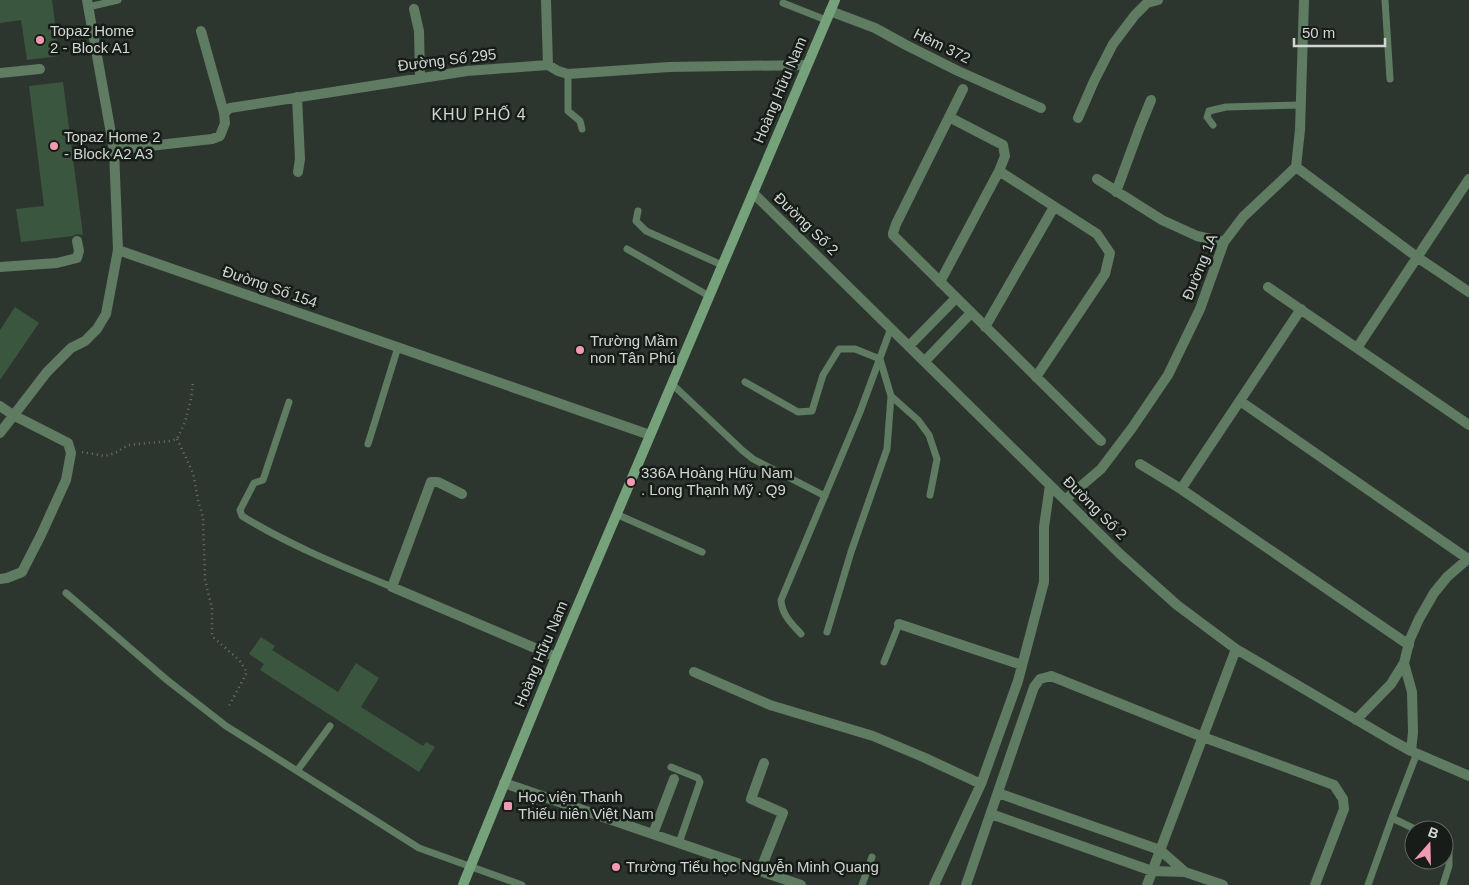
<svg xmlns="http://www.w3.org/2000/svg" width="1469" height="885" viewBox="0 0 1469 885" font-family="Helvetica,sans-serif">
<rect width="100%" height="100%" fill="#2d362e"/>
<path fill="#3b563e" d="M0,0H52L59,56L27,60L21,20L0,23Z
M63,82L83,235L76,234L73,236L21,242L16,209L44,206L29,86Z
M15,307L39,323L0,380V330Z
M261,637L275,646L272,650L338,692L356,663L379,678L361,707L423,746L426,742L435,747L419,772L260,670L264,664L249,654Z"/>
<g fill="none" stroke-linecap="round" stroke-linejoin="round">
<path stroke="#6b736c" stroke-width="2.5" stroke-dasharray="1 4" stroke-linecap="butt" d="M177,439L193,473L198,500L203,517L205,580L212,608V636L239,660L247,672L228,708
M82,452L105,456L115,453L128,445L169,441L177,439L185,422L191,399L193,382"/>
<path stroke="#5f7b62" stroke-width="7" d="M1385,0L1390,79
M783,3L826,20
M88,7L118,0
M568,74V111L580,121L582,129
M1213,125L1207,117L1209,111L1226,107L1301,105
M638,211L636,221L646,231L722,265
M627,249L709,296
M745,382L798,412L812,411L823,375L839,349H855L880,359L891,396L887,449L851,552L827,632
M672,384L743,451L753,459L825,496
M891,396L918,420L929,435L937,459L930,495
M289,402L263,480L254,483L240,510L242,516C289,545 341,566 392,587
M368,444L398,347
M616,514L702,552
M66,593L167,680L226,726L419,848L522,885
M801,634C791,623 782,615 781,600L860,412L891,328
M884,662L899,624
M671,767L698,778L700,782L679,843
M297,771L330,726
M1392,818L1417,753
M862,885L872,857
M1368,885L1392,818L1417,830
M1443,885L1449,866V845L1444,842"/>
<path stroke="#5f7b62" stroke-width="10" d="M546,0L548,65
M414,9L419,31L420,78
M830,11L875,28L906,45L958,71L1041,108
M201,31L224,113
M0,73L40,69
M963,89L896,224L893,233V235L1101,441
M297,97L300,159L298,172
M1078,118L1094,81L1113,44L1135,15L1147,3L1158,0
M114,150L212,139L220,136L225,123L224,113L230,108L467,71L548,65L558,71L568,74L669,67L807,65
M1296,167L1417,257L1469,292
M999,171L1097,234L1110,253L1105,274L1036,377
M1097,179L1162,220L1197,236L1224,242
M1116,192L1140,127L1151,100
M753,193L1120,554L1177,605L1236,649L1391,740L1411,751L1469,776
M0,267L57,263L77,258L79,251L77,241
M940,282L999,171L1005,156L1003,145L949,117
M1268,287L1469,425
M985,327L1054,207
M909,346L956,298
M1357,348L1469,179
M925,361L971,313
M1240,401L1468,559
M0,406L13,415L68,443L71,453L66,480L41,535L22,572L7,578L0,579
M0,433L47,372L71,348L85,341L97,329L106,314L118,250
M1140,464L1181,489L1409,645
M1181,489L1301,309
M462,494L438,482H431L392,587L556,657
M1066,499L1101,469L1132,428L1168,375L1200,309L1224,242L1243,217L1296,167L1300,130L1304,0
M899,624L1022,665
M1404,663L1412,692L1413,732L1411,751
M694,672L770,705L873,736L923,757L981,784
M1356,720L1391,684L1404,663L1410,639L1419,619L1434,593L1447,577L1469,558
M504,783L801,885
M998,793L1160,850L1185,872
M991,814L1152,871L1185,872L1223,885
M653,834L674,779
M760,871L783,813L751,799L764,763
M934,885L981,784L1018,681L1044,582V527L1050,485
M966,885L1034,687L1040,679L1051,676L1203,737L1334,785L1343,799L1344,809L1315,885
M1147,885L1236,649"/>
<path stroke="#5f7b62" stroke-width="10" d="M87,0L114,150L118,250L650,435"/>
<path stroke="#76a27b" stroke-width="10" d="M463,885L556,657L835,0"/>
</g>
<g fill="#f19ab2" stroke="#181c19" stroke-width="2">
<circle cx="40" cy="40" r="5"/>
<circle cx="54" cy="146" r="5"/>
<circle cx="580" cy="350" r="5"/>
<circle cx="631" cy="482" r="5"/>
<rect x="503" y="801" width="10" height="10" rx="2.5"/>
<circle cx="616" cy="867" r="5"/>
</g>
<g text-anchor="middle" stroke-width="5" stroke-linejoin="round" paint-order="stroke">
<g font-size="15" fill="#d0d6d1" stroke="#181c19" text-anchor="start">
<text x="50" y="36">Topaz Home<tspan x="50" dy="17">2 - Block A1</tspan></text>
<text x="64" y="142">Topaz Home 2<tspan x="64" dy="17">- Block A2 A3</tspan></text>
<text x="590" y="346">Trường Mầm<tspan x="590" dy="17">non Tân Phú</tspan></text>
<text x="641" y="478">336A Hoàng Hữu Nam<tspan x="641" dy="17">. Long Thạnh Mỹ . Q9</tspan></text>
<text x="518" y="802">Học viện Thanh<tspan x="518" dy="17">Thiếu niên Việt Nam</tspan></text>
<text x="626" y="872">Trường Tiểu học Nguyễn Minh Quang</text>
</g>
<g font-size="15" fill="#d0d6d1" stroke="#181c19">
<text transform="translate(942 46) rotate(26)" y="5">Hẻm 372</text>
<text transform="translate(447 60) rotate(-7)" y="5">Đường Số 295</text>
<text transform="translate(780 90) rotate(-67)" y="5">Hoàng Hữu Nam</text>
<text transform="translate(806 224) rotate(44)" y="5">Đường Số 2</text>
<text transform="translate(1200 267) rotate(-68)" y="5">Đường 1A</text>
<text transform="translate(270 287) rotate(19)" y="5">Đường Số 154</text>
<text transform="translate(1095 508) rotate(45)" y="5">Đường Số 2</text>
<text transform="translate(541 654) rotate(-67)" y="5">Hoàng Hữu Nam</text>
</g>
<g font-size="16" letter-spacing="1" fill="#d0d6d1" stroke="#181c19">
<text x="479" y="120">KHU PHỐ 4</text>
</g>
</g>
<g transform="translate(1429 845) rotate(20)"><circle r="24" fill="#181c19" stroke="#626663"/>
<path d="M0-4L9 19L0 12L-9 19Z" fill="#f19ab2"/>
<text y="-8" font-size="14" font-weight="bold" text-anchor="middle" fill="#d0d6d1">B</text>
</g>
<path d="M1294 38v8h91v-8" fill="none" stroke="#d0d6d1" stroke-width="2.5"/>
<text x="1302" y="38" font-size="15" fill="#d0d6d1" stroke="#181c19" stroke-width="4" paint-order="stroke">50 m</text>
</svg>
